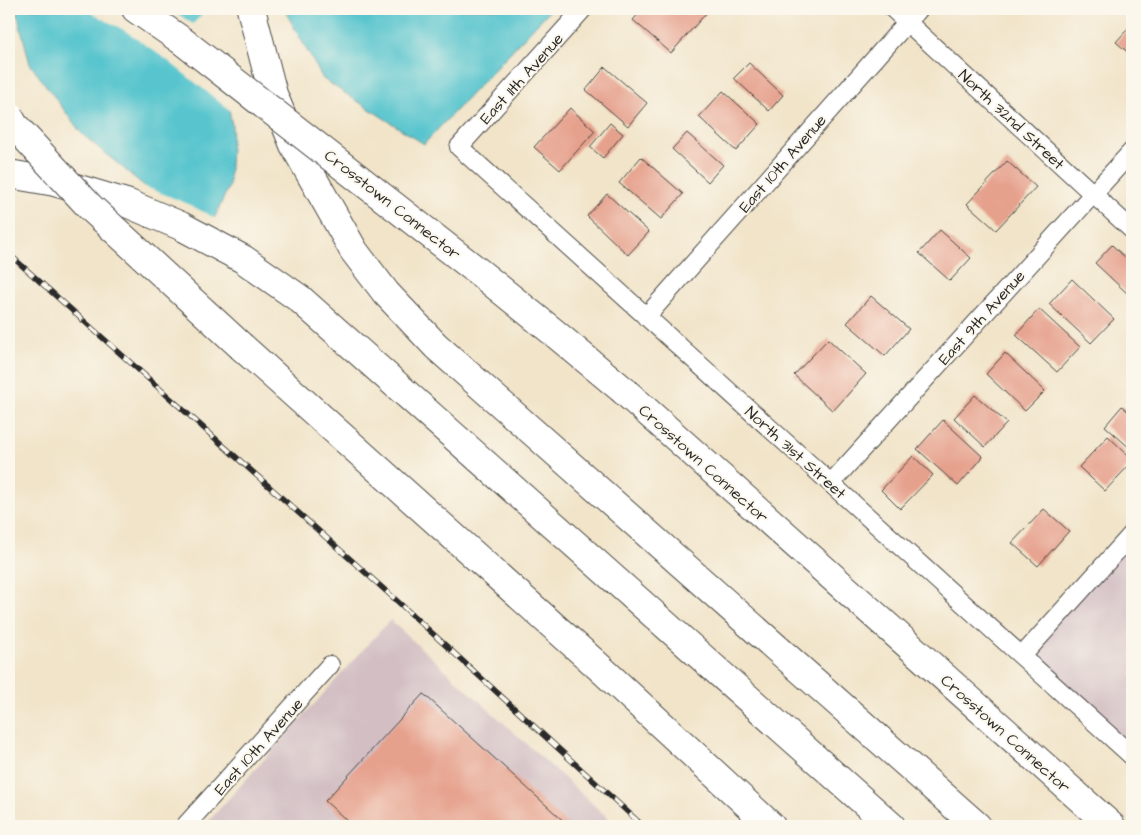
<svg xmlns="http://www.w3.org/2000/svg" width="1141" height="835" viewBox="0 0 1141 835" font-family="'Architects Daughter',sans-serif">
<rect width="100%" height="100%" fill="#fbf7ec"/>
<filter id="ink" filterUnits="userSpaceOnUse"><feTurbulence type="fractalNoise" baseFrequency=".02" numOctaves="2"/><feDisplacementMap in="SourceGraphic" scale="10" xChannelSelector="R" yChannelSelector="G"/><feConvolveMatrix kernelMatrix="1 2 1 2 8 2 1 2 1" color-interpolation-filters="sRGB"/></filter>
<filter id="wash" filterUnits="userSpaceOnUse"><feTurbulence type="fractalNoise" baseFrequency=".0096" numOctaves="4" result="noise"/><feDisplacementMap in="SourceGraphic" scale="20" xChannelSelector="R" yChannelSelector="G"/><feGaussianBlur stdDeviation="1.12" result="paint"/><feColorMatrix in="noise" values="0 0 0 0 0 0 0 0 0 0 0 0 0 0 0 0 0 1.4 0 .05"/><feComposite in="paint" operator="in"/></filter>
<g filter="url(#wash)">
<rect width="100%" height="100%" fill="#f1e4c9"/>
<path fill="#d2bec3" d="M1132,538V753L1024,656Z
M390,620L617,826H204Z"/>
<path fill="#58c5ce" stroke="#42787c" d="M16,9H212L232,126L229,186L214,219L171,208L82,134L30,64Z
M284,9H551L424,144L323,79Z"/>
<path fill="#f1e4c9" d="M84,9H170L193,24L207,9H214L232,112L167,60L124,30Z
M136,183L186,203L217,219L214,221L170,211Z"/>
<g id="blocks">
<path fill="#e6a18d" d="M643,9H706L708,11L671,53L633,20Z
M1132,24V56L1116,42Z
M749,63L783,95L769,111L734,78Z
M605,67L647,103L628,126L586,90Z
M723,91L760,124L736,151L699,117Z
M570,108L595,131L560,170L534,147Z
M610,123L623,134L603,158L590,147Z
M687,133L723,165L708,182L672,149Z
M641,157L683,194L661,219L619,183Z
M1007,161L1036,187L996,230L967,204Z
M607,194L649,232L628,255L587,216Z
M940,230L971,258L950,281L919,253Z
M1112,245L1132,264V293L1130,296L1095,263Z
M1072,279L1114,319L1091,343L1049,304Z
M871,296L909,329L885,356L847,323Z
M1039,309L1080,347L1057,372L1016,335Z
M828,339L866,374L833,411L794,375Z
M1005,353L1045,391L1025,411L986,374Z
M975,395L1007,423L985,447L954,418Z
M1122,406L1132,415V450L1105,426Z
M943,420L983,457L958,486L917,449Z
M1108,436L1132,459V462L1105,491L1079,467Z
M913,456L933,475L900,509L881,490Z
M1044,509L1069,531L1038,566L1012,543Z
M423,694L426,696L569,826H353L325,801Z"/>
</g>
</g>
<g filter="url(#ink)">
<use href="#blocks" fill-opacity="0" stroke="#494743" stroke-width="1"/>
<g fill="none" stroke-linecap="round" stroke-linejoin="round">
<defs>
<path id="street" d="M583,9L459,147L1132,756
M893,9L1132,230
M646,317L919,9
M831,483L1132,151
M1022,656L1132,534
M185,826L330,665"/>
<path id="highway" d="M136,9L181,40
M251,9L273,94L294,145L354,251L386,293L436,346L977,826
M9,174L55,182L129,204L181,226L243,259L300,299L891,826
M242,347L598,666L771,826
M623,390L1111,826"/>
</defs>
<use href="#street" stroke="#494743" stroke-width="20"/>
<use href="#highway" stroke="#494743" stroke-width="30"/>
<use href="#street" stroke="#fff" stroke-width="18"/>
<use href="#highway" stroke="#fff" stroke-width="28"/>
<defs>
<path id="rail" d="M9,254L396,600L643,826"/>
</defs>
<use href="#rail" stroke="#2b2b2b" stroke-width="5.5"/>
<use href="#rail" stroke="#fbf7ec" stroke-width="4" stroke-dasharray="11" stroke-linecap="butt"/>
<defs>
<path id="highway-bridge" d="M181,40L480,273L552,331L623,390
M9,116L14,125L90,207L242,347"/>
</defs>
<use href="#highway-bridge" stroke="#494743" stroke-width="30" stroke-linecap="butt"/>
<use href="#highway-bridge" stroke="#fff" stroke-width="28"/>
</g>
</g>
<g text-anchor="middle" stroke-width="4" stroke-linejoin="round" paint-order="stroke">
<g font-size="16" fill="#2b2b2b" stroke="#fbf7ec">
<text transform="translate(521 78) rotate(-48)" y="6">East 11th Avenue</text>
<text transform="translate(1012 119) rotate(43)" y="6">North 32nd Street</text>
<text transform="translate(782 163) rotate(-49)" y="6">East 10th Avenue</text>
<text transform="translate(393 204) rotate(38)" y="6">Crosstown Connector</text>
<text transform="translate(981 317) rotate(-48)" y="6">East 9th Avenue</text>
<text transform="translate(796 452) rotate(42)" y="6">North 31st Street</text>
<text transform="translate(704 463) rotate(42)" y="6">Crosstown Connector</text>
<text transform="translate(1006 733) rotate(42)" y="6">Crosstown Connector</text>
<text transform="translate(258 746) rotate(-48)" y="6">East 10th Avenue</text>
</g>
</g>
<rect width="1141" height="835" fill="none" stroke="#fbf7ec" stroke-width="30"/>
</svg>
